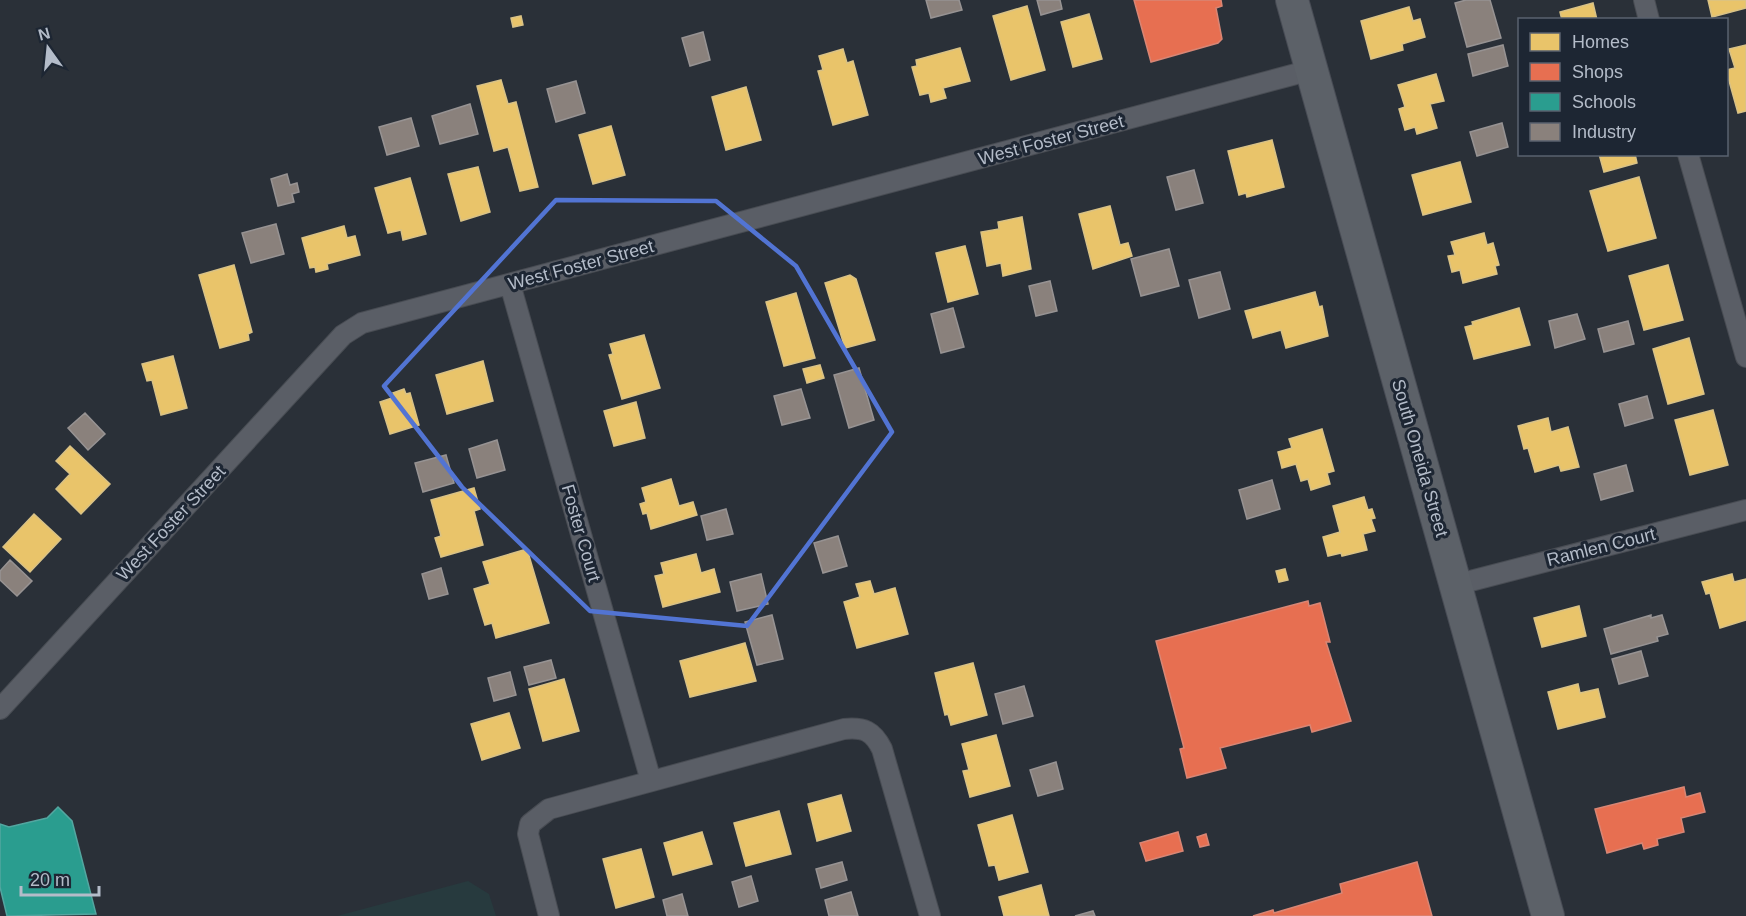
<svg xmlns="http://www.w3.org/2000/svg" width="1746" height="916" viewBox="0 0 1746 916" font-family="Helvetica,sans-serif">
<rect width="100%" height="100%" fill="#2a3038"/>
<path fill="#273a3e" d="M468,881L489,894L496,916H337Z"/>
<path fill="#e9c46a" stroke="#d9c286" stroke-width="1.5" d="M1708,0H1746V8L1712,17Z
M1593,3L1597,20H1562L1560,12Z
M1027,6L1045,70L1011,80L993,16Z
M1409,7L1413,21L1420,19L1425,37L1402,44L1403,50L1371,59L1361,21Z
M1089,14L1102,59L1073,67L1061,22Z
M521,16L523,25L513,27L511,18Z
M1746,45V111L1738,113L1726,70L1735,68L1729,49Z
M960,48L970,81L943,88L946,98L931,102L929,93L920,95L912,67L917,66L916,60Z
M843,49L847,63L853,61L868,115L833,125L818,71L823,70L819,56Z
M1436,74L1444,101L1430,104L1437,128L1417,134L1415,127L1405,130L1399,109L1405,107L1398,85Z
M501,80L508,104L516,102L538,187L520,191L508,147L494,151L477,86Z
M746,87L761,140L726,150L712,97Z
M611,126L625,175L593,184L579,135Z
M1272,140L1284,187L1247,197L1246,193L1239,195L1228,151Z
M1599,154H1635L1637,163L1604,172Z
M1460,162L1471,202L1423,215L1412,175Z
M478,167L490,212L461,221L448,174Z
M1639,177L1656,238L1608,251L1590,191Z
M410,178L426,234L403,240L401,230L388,233L375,188Z
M1110,206L1120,245L1128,243L1132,256L1093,269L1079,214Z
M1022,217L1031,269L1003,276L1001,263L987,266L981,232L999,229L998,222Z
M344,226L347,238L355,236L360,255L327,264L328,269L316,272L315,267L310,268L302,238Z
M1484,233L1487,245L1493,243L1499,265L1495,266L1497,274L1463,283L1460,270L1452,272L1448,256L1455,255L1451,242Z
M965,246L978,294L948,302L936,253Z
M234,265L252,332L248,334L249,340L220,348L199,275Z
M1668,265L1683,320L1644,330L1629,276Z
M850,275L856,279L875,340L845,348L825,283Z
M1315,292L1319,307L1322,306L1328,336L1286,348L1281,330L1253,338L1245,311Z
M796,293L815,358L784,366L766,302Z
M1519,308L1530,345L1474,359L1465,327L1473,325L1472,322Z
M644,335L660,388L622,399L609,355L613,354L610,344Z
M1689,338L1704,394L1668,404L1653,349Z
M173,356L187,408L161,415L152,380L147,381L142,364Z
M483,361L493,401L447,414L436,375Z
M820,365L824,378L807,383L803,369Z
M404,389L406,394L410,393L419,425L390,434L380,402L395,397L393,393Z
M636,402L645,438L614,446L604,411Z
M1713,410L1728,465L1690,475L1675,420Z
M1548,418L1551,432L1568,427L1579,467L1561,471L1559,465L1535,472L1528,448L1524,449L1518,426Z
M1322,429L1334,471L1327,473L1330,484L1311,490L1308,479L1301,481L1296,464L1282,468L1278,452L1292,448L1289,439Z
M70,446L110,484L81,514L56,489L70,474L56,461Z
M671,479L679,506L693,502L697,515L651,529L647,513L643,514L640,504L646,502L642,488Z
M474,488L480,509L474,511L483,545L441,557L435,538L441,536L431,500Z
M1364,497L1368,510L1372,509L1375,518L1371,519L1375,531L1363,534L1367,550L1342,556L1341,553L1328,556L1323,537L1340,532L1333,506Z
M34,514L61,539L30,572L3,547Z
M527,549L549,623L496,638L492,623L485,625L474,589L490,584L483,562Z
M696,554L701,573L714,569L720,592L663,607L655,576L664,574L661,563Z
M1285,569L1288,580L1279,582L1276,571Z
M1732,574L1734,582L1746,579V620L1720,628L1710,593L1706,594L1702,582Z
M870,581L874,594L895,588L908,634L857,648L844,602L860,597L856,584Z
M1579,606L1586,636L1542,647L1534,618Z
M745,643L756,681L690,697L680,661Z
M973,663L987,715L951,725L948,714L945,715L935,673Z
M564,679L579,731L543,741L529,689Z
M1578,684L1580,693L1598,689L1605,717L1558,729L1548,692Z
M509,713L520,748L482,760L471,724Z
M996,735L1010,786L970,797L963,771L969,770L962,744Z
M841,795L851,831L817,841L808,804Z
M779,811L791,854L746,866L734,823Z
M1012,815L1028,872L999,880L995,865L989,866L978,825Z
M702,832L712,864L673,875L664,843Z
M641,849L654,897L616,908L603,859Z
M1041,885L1049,916H1004L999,897Z"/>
<path fill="#e76f51" stroke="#d88675" stroke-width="1.5" d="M1134,0H1221L1222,6L1216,8L1222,39L1218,43L1151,62Z
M1308,601L1309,606L1320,603L1330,642H1326L1351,721L1312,732L1310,725L1220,748L1226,768L1187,778L1180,749L1184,748L1156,641Z
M1684,787L1686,797L1700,793L1705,812L1681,818L1684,832L1657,839L1658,845L1644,849L1642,843L1607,853L1595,809Z
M1178,832L1183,851L1146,861L1140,843Z
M1206,834L1209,845L1200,847L1197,837Z
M1417,862L1432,916H1253L1273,910L1274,913L1342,893L1340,884Z"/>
<path fill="#2a9d8f" stroke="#53a6a0" stroke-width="1.5" d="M58,807L72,821L96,914L7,916L0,887V824L9,827L47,818Z"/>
<path fill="#8a817c" stroke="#979393" stroke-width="1.5" d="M926,0H959L962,10L931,18Z
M1037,0H1060L1062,9L1041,15Z
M1466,0H1490L1501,38L1467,47L1455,3Z
M703,32L710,60L690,66L682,38Z
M1503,45L1508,66L1473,76L1468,54Z
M576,81L585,113L556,122L547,89Z
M470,104L478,134L440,144L432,116Z
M411,118L419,146L387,155L379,127Z
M1502,123L1508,147L1477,156L1470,132Z
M1194,170L1203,203L1176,210L1167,177Z
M287,174L290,185L297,183L299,192L292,194L294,202L278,206L271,179Z
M276,224L284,254L251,263L242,233Z
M1169,249L1179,286L1141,296L1131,259Z
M1220,272L1230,309L1199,318L1189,280Z
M1050,281L1057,311L1036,316L1029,286Z
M953,308L964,347L941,353L931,314Z
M1577,314L1585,339L1555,348L1549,321Z
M1628,321L1634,344L1604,352L1598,329Z
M859,368L874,420L849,428L834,375Z
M801,389L810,418L782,425L774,396Z
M1647,396L1653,418L1625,426L1619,404Z
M85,413L105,434L88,450L68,428Z
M497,440L505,470L477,478L469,449Z
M446,455L454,483L423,492L415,463Z
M1626,465L1633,491L1601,500L1594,474Z
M1272,480L1280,509L1247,519L1239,490Z
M726,509L733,534L707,540L701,516Z
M838,536L847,566L823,573L814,543Z
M10,560L32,581L17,596L0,580V571Z
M441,568L448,594L429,599L422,574Z
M761,574L768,604L737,611L730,582Z
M772,615L783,659L757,665L745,622Z
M1651,615V618L1662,615L1668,634L1657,637L1658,641L1611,654L1604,629Z
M1641,651L1648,676L1619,684L1612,659Z
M551,660L556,678L529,685L524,667Z
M510,672L516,695L494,701L488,678Z
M1024,686L1033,716L1003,724L995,694Z
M1056,762L1063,789L1038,796L1030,770Z
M842,862L847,880L821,888L816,869Z
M751,876L758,901L739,907L732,882Z
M851,892L858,916H829L825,900Z
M682,894L688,916H667L663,900Z
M1093,911L1095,916H1075Z"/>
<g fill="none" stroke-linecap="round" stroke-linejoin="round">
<defs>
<path id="minor" d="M1644,0L1649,20
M1688,154L1746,357
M510,284L651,781
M1455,585L1746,510
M0,709L343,335L362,323L1311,70
M549,916L528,834L530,824L549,809L844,729C864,727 873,731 882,749L930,916"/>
<path id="primary" d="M1292,0L1548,916"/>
</defs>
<use href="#minor" stroke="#484c53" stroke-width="22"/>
<use href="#primary" stroke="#484c55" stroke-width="34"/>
<use href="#minor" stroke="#5a5e66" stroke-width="20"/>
<use href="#primary" stroke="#5c6168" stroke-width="32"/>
</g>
<path fill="none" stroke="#5274d3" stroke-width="4.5" stroke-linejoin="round" d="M556,200L716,201L796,266L892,432L747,626L590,611L462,487L384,386Z"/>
<g text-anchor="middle" stroke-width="6" stroke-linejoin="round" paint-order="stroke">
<g font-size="18" fill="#b4bcc9" stroke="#1d2633">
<text transform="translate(1051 140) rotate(-15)" y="6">West Foster Street</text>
<text transform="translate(581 265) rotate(-15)" y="6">West Foster Street</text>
<text transform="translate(1420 458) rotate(74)" y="6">South Oneida Street</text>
<text transform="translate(171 523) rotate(-47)" y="6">West Foster Street</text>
<text transform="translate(581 533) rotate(74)" y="6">Foster Court</text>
<text transform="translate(1601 547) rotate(-14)" y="6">Ramlen Court</text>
</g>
</g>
<rect x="1518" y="18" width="210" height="138" fill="#1d2633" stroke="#59626f" stroke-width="1.5"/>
<rect x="1530" y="33" width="30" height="18" fill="#e9c46a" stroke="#59626f" stroke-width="1.5"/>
<text x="1572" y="48" font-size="18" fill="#b4bcc9">Homes</text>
<rect x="1530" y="63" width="30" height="18" fill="#e76f51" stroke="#59626f" stroke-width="1.5"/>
<text x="1572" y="78" font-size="18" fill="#b4bcc9">Shops</text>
<rect x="1530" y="93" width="30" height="18" fill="#2a9d8f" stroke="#59626f" stroke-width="1.5"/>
<text x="1572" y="108" font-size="18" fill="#b4bcc9">Schools</text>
<rect x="1530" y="123" width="30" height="18" fill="#8a817c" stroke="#59626f" stroke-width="1.5"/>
<text x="1572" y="138" font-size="18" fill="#b4bcc9">Industry</text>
<g transform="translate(48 48) rotate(345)" stroke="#1d2633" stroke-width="4.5" paint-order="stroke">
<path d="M0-4.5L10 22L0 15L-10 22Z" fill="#b4bcc9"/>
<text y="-9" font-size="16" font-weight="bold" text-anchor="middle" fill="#b4bcc9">N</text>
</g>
<path d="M21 886v9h78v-9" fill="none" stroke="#b4bcc9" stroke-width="3"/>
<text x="30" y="886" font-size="18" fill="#b4bcc9" stroke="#1d2633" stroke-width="4.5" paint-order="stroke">20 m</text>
</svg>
